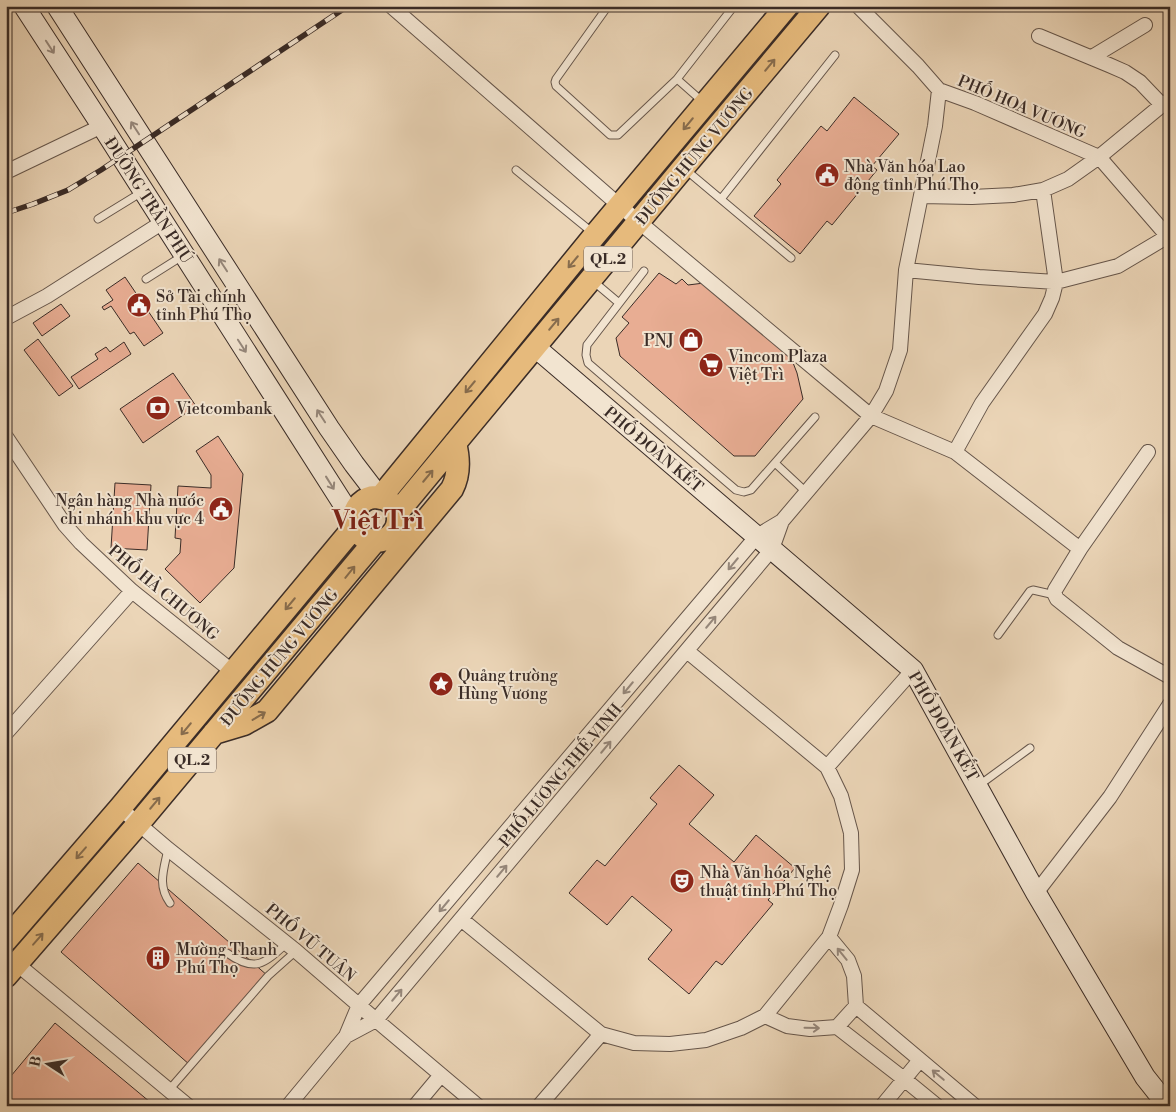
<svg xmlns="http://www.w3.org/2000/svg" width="1176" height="1112" viewBox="0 0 1176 1112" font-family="'Libre Bodoni',serif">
<rect width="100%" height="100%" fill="#ebd5b7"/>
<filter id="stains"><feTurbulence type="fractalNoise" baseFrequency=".004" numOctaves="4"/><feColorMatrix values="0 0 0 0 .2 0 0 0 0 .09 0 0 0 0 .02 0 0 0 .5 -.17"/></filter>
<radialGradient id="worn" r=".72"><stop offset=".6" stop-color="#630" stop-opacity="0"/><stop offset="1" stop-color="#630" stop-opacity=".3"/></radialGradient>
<path fill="#e8ad93" stroke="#3a2c27" d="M854,97L899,134L872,166L877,170L832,225L827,221L800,254L754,216L781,184L777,180L821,126L827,131Z
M659,273L676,284L682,279L688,285L704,283L790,355L797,373L803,399L755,456H734L620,356L616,338L629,323L622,317Z
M125,277L163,333L144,346L134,332L130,334L111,306L104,310L102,307L113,300L106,290Z
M61,304L70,316L42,336L33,323Z
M38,339L73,386L59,396L24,350Z
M124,342L131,354L79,389L71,377L98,359L95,354L106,347L110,352Z
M173,373L196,406L143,443L120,409Z
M218,436L243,474L234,568L200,603L165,569L180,553L181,539L175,538L178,486L211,488V475L196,451Z
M115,483L151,485L147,550L111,548Z
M679,765L714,795L689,824L734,862L756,835L795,868L768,900L773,904L722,965L716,961L689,994L648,959L672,930L632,896L607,925L569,893L597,860L605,866L657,804L650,798Z
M138,863L268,976L190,1065L61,952Z
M55,1023L150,1102L147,1106H6V1082Z"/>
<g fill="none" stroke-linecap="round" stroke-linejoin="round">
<defs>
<path id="lane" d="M608,6L556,79L555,82L556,86L610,135H618L677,79L703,102
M677,79L734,6
M516,170L593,233
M686,170L791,258
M721,199L835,55
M98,219L142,192
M644,271L587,345L586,355L588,363L736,490L744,492L751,490L815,417
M146,279L184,255
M593,281L619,303
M775,463L806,492
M998,635L1030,591L1033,590L1055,595
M978,786L1030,748
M168,849C164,869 157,885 170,903
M227,953C255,973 264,964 287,943
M169,1090L268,976L296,951"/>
<path id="street" d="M391,6L620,206L871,416L955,452L1080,549
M858,6L918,66L939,90L975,103L1099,157L1170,239
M1039,36L1109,65L1125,72L1140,82L1162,105
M1092,57L1145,25
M6,172L102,126
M921,196L972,197L1013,195L1043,190L1068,179L1099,157L1162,105L1170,100
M906,270L979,277L1056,282L1118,266L1170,235
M6,318L47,296L163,222
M6,437L65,525L81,543L132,591L233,672
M955,452L982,403L1045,314L1052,298L1056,282L1043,190
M1148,452L1080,549L1055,590V595L1057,599L1118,648L1170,677
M6,733L132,591
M827,767L913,670
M120,808L168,849L296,951L376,1020L478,1106
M1036,893L1110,797L1170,704
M461,919L601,1034L634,1043L670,1044L706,1040L741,1028L765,1016L829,937L841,905L852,870L851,833L841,796L827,767L687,651
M829,937L848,960L854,976L856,1006L975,1106
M17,964L188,1106
M765,1016L787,1026L810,1029L837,1027L904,1079L937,1106
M837,1027L856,1006
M346,1036L376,1020L772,549L782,521
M288,1106L346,1036L359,1005L757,536L782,521L871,416L886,391L900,350L906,270L935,126L939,90
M415,1106L441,1075
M539,1106L601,1034
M882,1106L920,1060"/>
<path id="secondary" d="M24,6L102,126L354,521
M57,6L329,428L354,464L380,498
M535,347L913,670L1036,893L1145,1077L1168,1106"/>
<path id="primary" d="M354 519a22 22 0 1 1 44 0a22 22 0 1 1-44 0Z
M380,498L595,235L787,6
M397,513L683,168L819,6
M214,733L244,724L267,711L452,489C460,474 459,459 455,443
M6,940L120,808L355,526
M6,976L138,824L375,541"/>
</defs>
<use href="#lane" stroke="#66564b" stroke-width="9"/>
<use href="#street" stroke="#66564b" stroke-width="16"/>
<use href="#secondary" stroke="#3a2c27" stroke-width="22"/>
<use href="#primary" stroke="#3a2c27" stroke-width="25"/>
<use href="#lane" stroke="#f2e4d0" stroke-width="7"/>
<use href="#street" stroke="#f2e4d0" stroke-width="14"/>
<use href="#secondary" stroke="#f2e4d0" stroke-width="20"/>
<use href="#primary" stroke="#e6ba7c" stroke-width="22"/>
<defs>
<path id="rail" d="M6,213L33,204L68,190L101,170L348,6"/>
</defs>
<use href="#rail" stroke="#3a2c27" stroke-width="5.5"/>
<use href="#rail" stroke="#f2e4d0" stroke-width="4" stroke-dasharray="11" stroke-linecap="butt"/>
</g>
<defs><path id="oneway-shaft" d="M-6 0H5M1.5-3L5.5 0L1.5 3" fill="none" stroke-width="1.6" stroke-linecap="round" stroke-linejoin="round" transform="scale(1.25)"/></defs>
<g stroke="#96887c">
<use href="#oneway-shaft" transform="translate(50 47) rotate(57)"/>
<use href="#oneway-shaft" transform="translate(135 128) rotate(-123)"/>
<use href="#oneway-shaft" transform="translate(223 265) rotate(-123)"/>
<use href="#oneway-shaft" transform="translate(242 346) rotate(57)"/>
<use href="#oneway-shaft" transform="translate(321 416) rotate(-123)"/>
<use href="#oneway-shaft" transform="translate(330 483) rotate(58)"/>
<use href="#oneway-shaft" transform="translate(733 564) rotate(130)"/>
<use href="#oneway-shaft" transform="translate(711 622) rotate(-50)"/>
<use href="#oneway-shaft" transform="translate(628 688) rotate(130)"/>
<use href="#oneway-shaft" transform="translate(606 747) rotate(-50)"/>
<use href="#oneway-shaft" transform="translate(502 871) rotate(-50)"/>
<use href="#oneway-shaft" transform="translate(444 906) rotate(130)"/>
<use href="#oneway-shaft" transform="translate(842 954) rotate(-129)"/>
<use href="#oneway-shaft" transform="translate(397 995) rotate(-50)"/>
<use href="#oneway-shaft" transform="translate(812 1028) rotate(1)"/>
<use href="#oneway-shaft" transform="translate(938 1075) rotate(-140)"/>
</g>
<g stroke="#876c4d">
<use href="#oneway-shaft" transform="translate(770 65) rotate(-50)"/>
<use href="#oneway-shaft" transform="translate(688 124) rotate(130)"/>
<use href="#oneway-shaft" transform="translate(573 262) rotate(130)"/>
<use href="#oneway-shaft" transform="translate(554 324) rotate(-50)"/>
<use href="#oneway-shaft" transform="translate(470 387) rotate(130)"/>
<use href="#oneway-shaft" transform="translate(428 476) rotate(-50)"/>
<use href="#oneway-shaft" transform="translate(350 572) rotate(-51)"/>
<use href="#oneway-shaft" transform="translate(290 604) rotate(130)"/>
<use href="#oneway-shaft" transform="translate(259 716) rotate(-31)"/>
<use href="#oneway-shaft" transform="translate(186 729) rotate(130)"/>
<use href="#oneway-shaft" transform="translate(155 803) rotate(-50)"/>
<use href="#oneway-shaft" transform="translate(81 853) rotate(131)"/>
<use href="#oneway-shaft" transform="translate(38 939) rotate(-49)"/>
</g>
<defs>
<symbol id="civic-disc" viewBox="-11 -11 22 22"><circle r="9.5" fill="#8f2418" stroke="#f2e4d0"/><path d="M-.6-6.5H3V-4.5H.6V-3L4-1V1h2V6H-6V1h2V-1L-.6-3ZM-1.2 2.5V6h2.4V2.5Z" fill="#fff"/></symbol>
<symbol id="shop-disc" viewBox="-11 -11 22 22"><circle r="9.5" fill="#8f2418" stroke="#f2e4d0"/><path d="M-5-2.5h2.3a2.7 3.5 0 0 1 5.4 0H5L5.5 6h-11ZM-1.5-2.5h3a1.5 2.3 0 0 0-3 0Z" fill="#fff"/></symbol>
<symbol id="supermarket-disc" viewBox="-11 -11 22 22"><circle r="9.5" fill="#8f2418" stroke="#f2e4d0"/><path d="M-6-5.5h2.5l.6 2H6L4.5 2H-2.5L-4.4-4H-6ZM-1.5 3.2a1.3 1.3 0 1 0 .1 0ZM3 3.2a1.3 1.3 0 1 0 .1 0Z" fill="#fff"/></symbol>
<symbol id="bank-disc" viewBox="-11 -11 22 22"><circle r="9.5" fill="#8f2418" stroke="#f2e4d0"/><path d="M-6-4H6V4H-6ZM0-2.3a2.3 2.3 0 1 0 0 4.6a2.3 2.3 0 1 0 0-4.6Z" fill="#fff"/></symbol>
<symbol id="sight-disc" viewBox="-11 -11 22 22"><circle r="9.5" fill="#8f2418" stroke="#f2e4d0"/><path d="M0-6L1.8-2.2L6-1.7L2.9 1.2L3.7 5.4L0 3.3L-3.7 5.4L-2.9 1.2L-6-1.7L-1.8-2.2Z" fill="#fff"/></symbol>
<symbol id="theatre-disc" viewBox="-11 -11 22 22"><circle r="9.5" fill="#8f2418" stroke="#f2e4d0"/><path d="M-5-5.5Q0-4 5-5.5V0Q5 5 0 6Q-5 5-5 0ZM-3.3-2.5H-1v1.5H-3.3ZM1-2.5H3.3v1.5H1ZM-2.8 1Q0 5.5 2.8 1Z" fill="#fff"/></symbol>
<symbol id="building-disc" viewBox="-11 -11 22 22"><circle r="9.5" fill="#8f2418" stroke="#f2e4d0"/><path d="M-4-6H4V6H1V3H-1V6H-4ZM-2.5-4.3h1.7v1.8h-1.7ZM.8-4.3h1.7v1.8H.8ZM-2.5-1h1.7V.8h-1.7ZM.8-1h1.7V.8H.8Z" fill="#fff"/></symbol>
</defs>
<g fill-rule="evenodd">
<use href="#civic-disc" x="813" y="161" width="28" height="28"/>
<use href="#civic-disc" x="125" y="291" width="28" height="28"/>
<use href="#shop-disc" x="677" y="326" width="28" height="28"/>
<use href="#supermarket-disc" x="697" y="351" width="28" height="28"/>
<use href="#bank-disc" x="144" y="394" width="28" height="28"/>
<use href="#civic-disc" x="207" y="495" width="28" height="28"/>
<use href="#sight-disc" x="427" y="670" width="28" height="28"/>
<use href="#theatre-disc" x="668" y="867" width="28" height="28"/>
<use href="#building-disc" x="144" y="944" width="28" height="28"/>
</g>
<g text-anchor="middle" stroke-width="4" stroke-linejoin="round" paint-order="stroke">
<g fill="#f2e4d0" stroke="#71635a" stroke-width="1">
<rect x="584" y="246.5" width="48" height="25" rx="4"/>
<rect x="168" y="747.5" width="48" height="25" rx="4"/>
</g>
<g font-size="15" font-weight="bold" fill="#3a2c27">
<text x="608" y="264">QL.2</text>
<text x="192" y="765">QL.2</text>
</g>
<g font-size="16" fill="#3a2c27" stroke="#f2e4d0">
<text transform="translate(1022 106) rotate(23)" y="6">PHỐ HOA VƯƠNG</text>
<text transform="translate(694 156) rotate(-50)" y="6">ĐƯỜNG HÙNG VƯƠNG</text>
<text transform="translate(149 200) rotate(57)" y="6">ĐƯỜNG TRẦN PHÚ</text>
<text transform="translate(654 449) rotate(40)" y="6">PHỐ ĐOÀN KẾT</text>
<text transform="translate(164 592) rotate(40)" y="6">PHỐ HÀ CHƯƠNG</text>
<text transform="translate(279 657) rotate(-50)" y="6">ĐƯỜNG HÙNG VƯƠNG</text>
<text transform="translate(944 726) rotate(60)" y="6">PHỐ ĐOÀN KẾT</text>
<text transform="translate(560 775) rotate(-50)" y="6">PHỐ LƯƠNG THẾ VINH</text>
<text transform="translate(311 942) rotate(40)" y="6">PHỐ VŨ TUÂN</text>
</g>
<g font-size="16" fill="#3a2c27" stroke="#f2e4d0" text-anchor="start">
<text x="844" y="172">Nhà Văn hóa Lao<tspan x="844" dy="18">động tỉnh Phú Thọ</tspan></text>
<text x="156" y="302">Sở Tài chính<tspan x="156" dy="18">tỉnh Phú Thọ</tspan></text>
<text x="674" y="346" text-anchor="end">PNJ</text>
<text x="728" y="362">Vincom Plaza<tspan x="728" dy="18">Việt Trì</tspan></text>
<text x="176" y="414">Vietcombank</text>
<text x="204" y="506" text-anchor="end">Ngân hàng Nhà nước<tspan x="204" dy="18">chi nhánh khu vực 4</tspan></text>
<text x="458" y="681">Quảng trường<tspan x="458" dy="18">Hùng Vương</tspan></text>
<text x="700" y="878">Nhà Văn hóa Nghệ<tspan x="700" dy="18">thuật tỉnh Phú Thọ</tspan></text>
<text x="176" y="955">Mường Thanh<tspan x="176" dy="18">Phú Thọ</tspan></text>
</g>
<g font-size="26" font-weight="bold" fill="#7a1f14" stroke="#f2e4d0">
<text x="378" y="529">Việt Trì</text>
</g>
</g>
<rect width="1176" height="1112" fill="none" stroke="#ebd5b7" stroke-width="25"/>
<rect x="8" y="8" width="1161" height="1097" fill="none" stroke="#3a2c27" stroke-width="2.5"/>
<rect x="12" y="12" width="1151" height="1087" fill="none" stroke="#3a2c27"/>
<g transform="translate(48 1064) rotate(282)" stroke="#f2e4d0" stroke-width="4" paint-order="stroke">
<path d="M0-4L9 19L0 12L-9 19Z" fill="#3a2c27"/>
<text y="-8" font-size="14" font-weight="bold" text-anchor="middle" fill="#3a2c27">B</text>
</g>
<rect width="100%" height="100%" filter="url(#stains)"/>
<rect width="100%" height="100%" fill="url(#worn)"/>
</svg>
